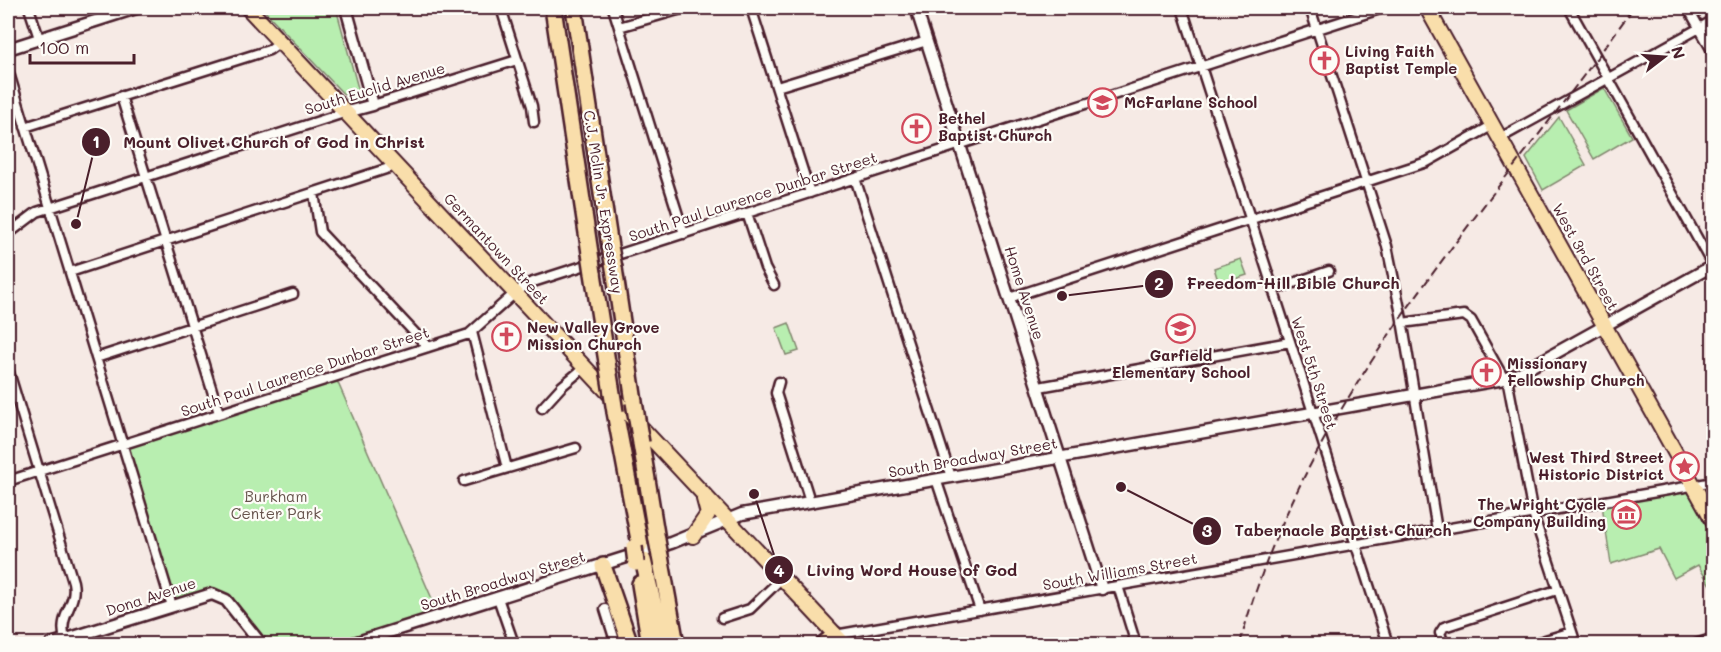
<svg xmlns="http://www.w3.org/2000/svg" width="1721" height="652" viewBox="0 0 1721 652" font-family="Mali,sans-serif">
<rect width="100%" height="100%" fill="#f6eae5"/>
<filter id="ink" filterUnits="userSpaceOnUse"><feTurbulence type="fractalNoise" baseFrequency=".0167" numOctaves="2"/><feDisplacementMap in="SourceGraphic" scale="12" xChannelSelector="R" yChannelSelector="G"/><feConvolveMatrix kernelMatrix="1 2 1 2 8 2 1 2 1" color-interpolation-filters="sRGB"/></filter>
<g filter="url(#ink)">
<path fill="#b8eeb0" stroke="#81866e" stroke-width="1.5" d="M262,8H336L361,99L351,102Z
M1604,88L1632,137L1594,159L1566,110Z
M1559,117L1586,165L1543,190L1526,158Z
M1241,259L1247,275L1219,284L1214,268Z
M789,323L799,351L786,355L776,328Z
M335,376L440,617L351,644H261L222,597L172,606L122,444Z
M1688,492L1713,537V583L1710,585L1698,565L1674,578L1659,549L1611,564L1602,505Z"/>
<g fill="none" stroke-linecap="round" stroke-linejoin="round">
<defs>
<path id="minor" d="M29,8L39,38
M501,8L532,106L534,122
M613,8L684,234
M751,8L810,193
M1182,8L1388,644
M1310,8L1387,246L1401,314L1437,530
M1569,8L1714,268
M1688,8L1714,54
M619,27L685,8
M8,70L172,606
M777,87L927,41
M121,96L219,413
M373,105L517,60
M25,127L269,50L280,42
M1500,138L1714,20
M855,178L951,477
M314,193L320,232L428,347
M747,213L765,268L774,285
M8,234L37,212L347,112
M70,272L395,166
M1273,290L1329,271
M1009,298L1427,162L1493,125
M1402,323L1464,315L1471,320L1504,379
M472,332L507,468
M96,358L293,294
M8,369L73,582C78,607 56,613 66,644
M1507,378L1533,514L1576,644
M779,382L776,393L810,501
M1039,387L1290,342
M542,408L562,386L585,367
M936,479L980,610
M8,481L469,334L515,293L530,283L1383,8
M464,481L576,448
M1118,586L1136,644
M498,598L514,644
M605,609L616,644
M722,618L750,609L782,578
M835,635L1714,482
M1444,644L1440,633L1444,627L1557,590
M1532,644L1572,632
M1696,644L1714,638"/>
<path id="tertiary" d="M346,8L373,105L347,112
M916,8L1102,589
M8,49L136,8
M51,644L212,594L226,600L261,644
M351,644L671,543L742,514L1504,379L1518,374L1714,265"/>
<path id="primary" d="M248,8L844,644
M1427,8L1714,522
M693,536L708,514L704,499"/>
<path id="motorway" d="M553,8L590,253
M574,8L610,247
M614,268L634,402
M593,273L607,362
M615,412L640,545
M641,443L657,540
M660,556L676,644
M643,560L663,644
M603,566L630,644
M640,584L650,644
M824,644L835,635"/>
</defs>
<use href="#minor" stroke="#4a1f2b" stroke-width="13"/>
<use href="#tertiary" stroke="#4a1f2b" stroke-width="15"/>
<use href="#primary" stroke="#4a1f2b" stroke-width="18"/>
<use href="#motorway" stroke="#4a1f2b" stroke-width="20"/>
<use href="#minor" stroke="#fdfcf7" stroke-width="8"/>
<use href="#tertiary" stroke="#fdfcf7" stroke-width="10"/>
<use href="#primary" stroke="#f9deab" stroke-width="14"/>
<use href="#motorway" stroke="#f9deab" stroke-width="15"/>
<path stroke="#4a1f2b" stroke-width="2" stroke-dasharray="9 4.5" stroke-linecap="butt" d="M1240,644C1306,393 1488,214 1633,8"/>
<defs>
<path id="motorway-bridge" d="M610,247L614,268
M590,253L593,273
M607,362L615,412
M634,402L641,443
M657,540L660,556
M634,547L636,563"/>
</defs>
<use href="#motorway-bridge" stroke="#4a1f2b" stroke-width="20" stroke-linecap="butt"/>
<use href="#motorway-bridge" stroke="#f9deab" stroke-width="15"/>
</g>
</g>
<defs>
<symbol id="church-ring" viewBox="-11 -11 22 22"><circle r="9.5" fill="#fdfcf7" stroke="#d1495b" stroke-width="1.5"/><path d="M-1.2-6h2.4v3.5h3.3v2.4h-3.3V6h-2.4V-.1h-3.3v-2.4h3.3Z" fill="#d1495b"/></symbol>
<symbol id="school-ring" viewBox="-11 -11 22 22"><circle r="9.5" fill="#fdfcf7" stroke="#d1495b" stroke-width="1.5"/><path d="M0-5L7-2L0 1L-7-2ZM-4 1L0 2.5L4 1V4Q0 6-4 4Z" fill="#d1495b"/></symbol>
<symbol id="sight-ring" viewBox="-11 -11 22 22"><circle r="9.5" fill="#fdfcf7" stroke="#d1495b" stroke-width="1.5"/><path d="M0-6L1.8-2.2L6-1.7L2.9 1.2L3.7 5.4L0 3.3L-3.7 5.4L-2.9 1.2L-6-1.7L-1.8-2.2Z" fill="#d1495b"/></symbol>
<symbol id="museum-ring" viewBox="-11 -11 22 22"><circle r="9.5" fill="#fdfcf7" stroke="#d1495b" stroke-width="1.5"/><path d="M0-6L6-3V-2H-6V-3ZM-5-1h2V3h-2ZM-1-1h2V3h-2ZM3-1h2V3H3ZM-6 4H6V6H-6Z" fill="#d1495b"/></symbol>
</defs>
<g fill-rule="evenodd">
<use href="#church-ring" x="1308" y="44" width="33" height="33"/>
<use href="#school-ring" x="1086" y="86" width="33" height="33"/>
<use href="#church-ring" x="900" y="112" width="33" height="33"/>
<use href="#school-ring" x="1164" y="312" width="33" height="33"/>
<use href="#church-ring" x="490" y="320" width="33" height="33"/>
<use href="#church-ring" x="1470" y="356" width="33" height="33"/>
<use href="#sight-ring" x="1668" y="450" width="33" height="33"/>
<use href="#museum-ring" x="1610" y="498" width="33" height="33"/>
</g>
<g text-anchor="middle" stroke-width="4.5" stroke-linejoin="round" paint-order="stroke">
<g font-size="15" font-weight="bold" fill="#4a1f2b" stroke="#fdfcf7" text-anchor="start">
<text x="1345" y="57">Living Faith<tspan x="1345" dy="17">Baptist Temple</tspan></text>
<text x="1124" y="108">McFarlane School</text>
<text x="938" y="124">Bethel<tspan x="938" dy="17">Baptist Church</tspan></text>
<text x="527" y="333">New Valley Grove<tspan x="527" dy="17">Mission Church</tspan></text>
<text x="1181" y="361" text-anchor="middle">Garfield<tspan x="1181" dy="17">Elementary School</tspan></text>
<text x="1507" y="369">Missionary<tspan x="1507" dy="17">Fellowship Church</tspan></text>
<text x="1664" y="463" text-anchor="end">West Third Street<tspan x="1664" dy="17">Historic District</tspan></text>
<text x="1606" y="510" text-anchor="end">The Wright Cycle<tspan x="1606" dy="17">Company Building</tspan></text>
</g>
<g font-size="15" fill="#4a1f2b" stroke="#fdfcf7">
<text transform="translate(375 89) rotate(-17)" y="5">South Euclid Avenue</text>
<text transform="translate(753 197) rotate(-18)" y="5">South Paul Laurence Dunbar Street</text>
<text transform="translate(603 202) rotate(81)" y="5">C.J. Mclin Jr. Expressway</text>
<text transform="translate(496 249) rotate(47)" y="5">Germantown Street</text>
<text transform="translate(1585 257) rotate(61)" y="5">West 3rd Street</text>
<text transform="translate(1024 293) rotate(72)" y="5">Home Avenue</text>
<text transform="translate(305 372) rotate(-18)" y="5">South Paul Laurence Dunbar Street</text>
<text transform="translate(1314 373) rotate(72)" y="5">West 5th Street</text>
<text transform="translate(973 458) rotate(-10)" y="5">South Broadway Street</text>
<text transform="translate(1120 572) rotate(-10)" y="5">South Williams Street</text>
<text transform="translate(503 581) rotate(-17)" y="5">South Broadway Street</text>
<text transform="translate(151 597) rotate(-18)" y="5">Dona Avenue</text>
</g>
<g font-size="15" fill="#66534c" stroke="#fdfcf7">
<text x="276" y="502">Burkham<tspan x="276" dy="17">Center Park</tspan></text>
</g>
</g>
<path fill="none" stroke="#4a1f2b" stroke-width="2" d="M76 224L96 142M1062 296L1159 284M1121 487L1207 531M754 494L779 570"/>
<g fill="#4a1f2b" stroke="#fdfcf7" stroke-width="2">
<circle cx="76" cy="224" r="6"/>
<circle cx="1062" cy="296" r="6"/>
<circle cx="1121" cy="487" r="6"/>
<circle cx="754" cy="494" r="6"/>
<circle cx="96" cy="142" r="15"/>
<circle cx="1159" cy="284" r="15"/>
<circle cx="1207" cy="531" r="15"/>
<circle cx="779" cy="570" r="15"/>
</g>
<g font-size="18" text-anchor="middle" font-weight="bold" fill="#fff">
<text x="96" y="148">1</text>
<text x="1159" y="290">2</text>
<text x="1207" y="537">3</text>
<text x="779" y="577">4</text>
</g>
<g font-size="16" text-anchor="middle" font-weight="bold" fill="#4a1f2b" stroke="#fdfcf7" stroke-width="4.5" stroke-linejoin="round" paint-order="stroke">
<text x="274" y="148">Mount Olivet Church of God in Christ</text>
<text x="1293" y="289">Freedom-Hill Bible Church</text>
<text x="1343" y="536">Tabernacle Baptist Church</text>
<text x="912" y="576">Living Word House of God</text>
</g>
<rect width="1721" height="652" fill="none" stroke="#fdfcf7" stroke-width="30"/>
<rect x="15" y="15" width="1691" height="622" fill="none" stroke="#4a1f2b" stroke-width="2" filter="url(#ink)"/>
<g transform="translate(1664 57) rotate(73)" stroke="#fdfcf7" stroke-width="4.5" paint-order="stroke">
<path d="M0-4.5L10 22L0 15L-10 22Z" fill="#4a1f2b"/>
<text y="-9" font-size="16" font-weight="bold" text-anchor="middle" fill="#4a1f2b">N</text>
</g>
<path d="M30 54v9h104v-9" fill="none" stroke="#4a1f2b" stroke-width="3"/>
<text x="39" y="54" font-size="18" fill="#4a1f2b" stroke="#fdfcf7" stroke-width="4.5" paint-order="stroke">100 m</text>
</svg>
